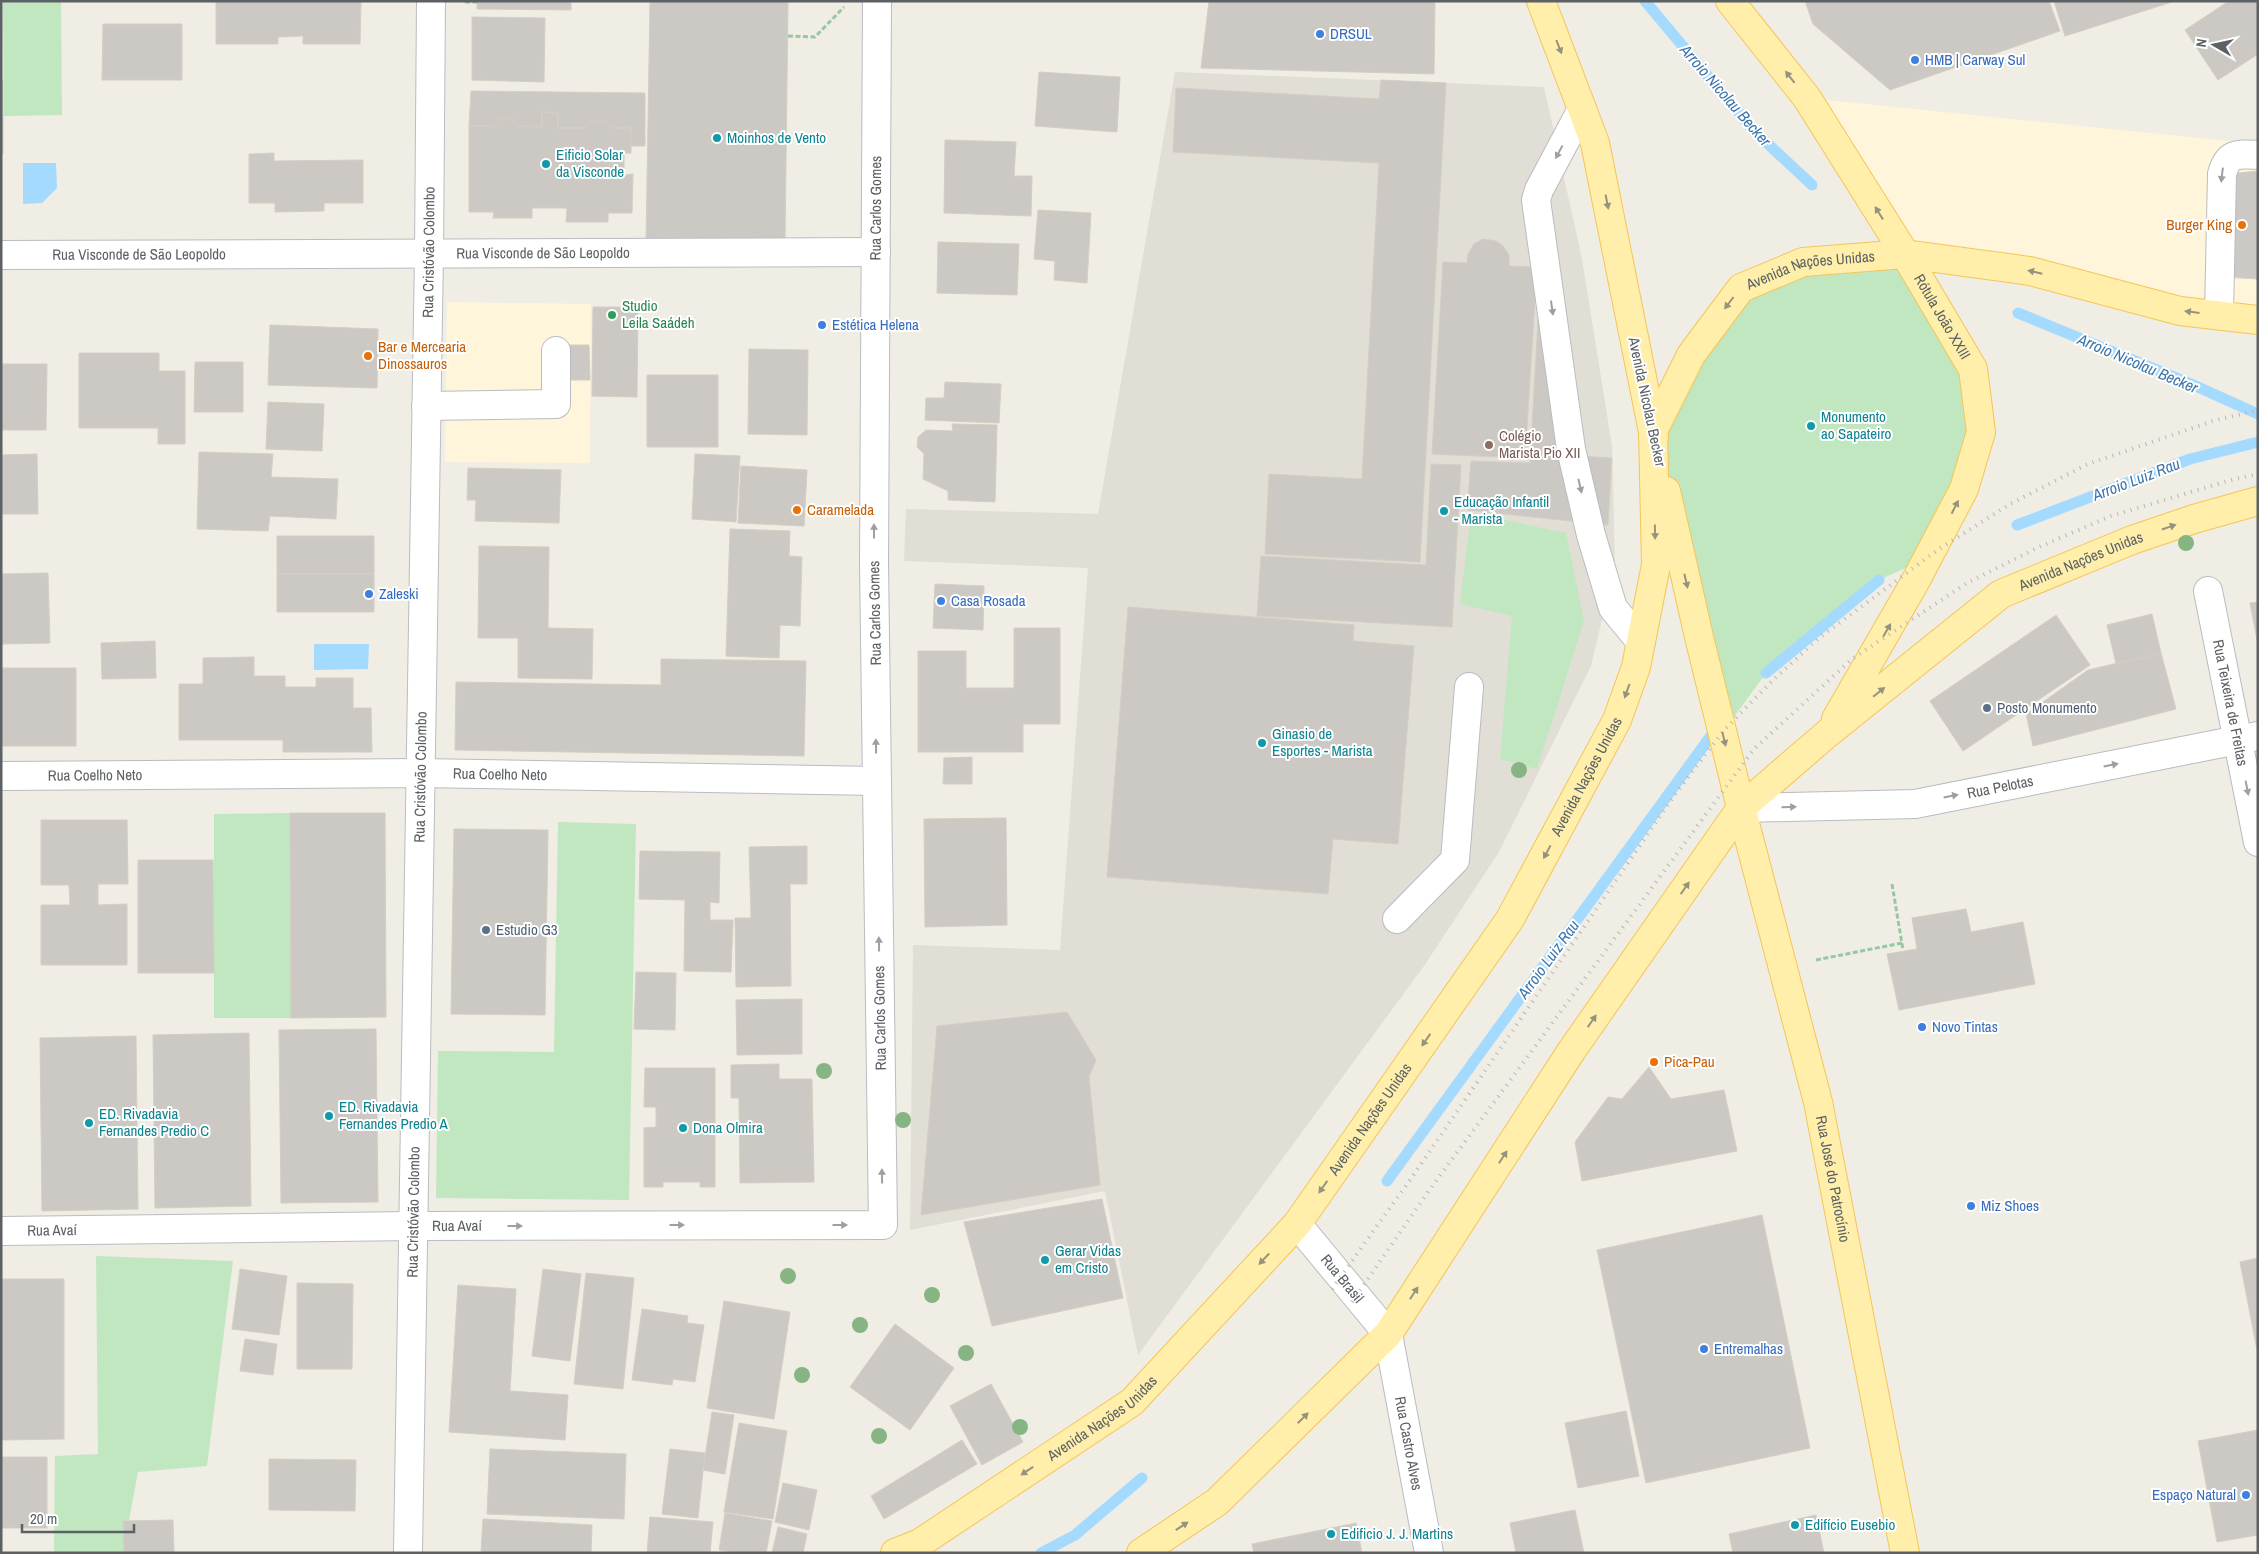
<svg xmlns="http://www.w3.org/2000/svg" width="2259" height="1554" viewBox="0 0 2259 1554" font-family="'Archivo Narrow',sans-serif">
<rect width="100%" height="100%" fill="#efede4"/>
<path fill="#fff5da" d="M1807,98L2258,144V320L1905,254Z
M447,302L591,304L590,463L445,462Z"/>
<path fill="#e1ded5" d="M1175,72L1544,87L1582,259L1612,446L1615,564L1591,666L1499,852L1424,966L1138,1355L1105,1191L910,1230L913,945L1060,950L1088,568L904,561L906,509L1098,514Z"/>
<path fill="#c1e7c0" d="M3,1H61L62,115L4,116Z
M1905,254L1941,313L1981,432L1926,559L1879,580L1766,673L1720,736L1653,431L1741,288Z
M1471,513L1566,533L1584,621L1537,769L1500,759L1512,616L1460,604Z
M290,813L291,1018H214V814Z
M558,822L636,824L629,1200L436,1198L438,1051L554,1052Z
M96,1256L233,1261L207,1466L138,1472L129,1520L123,1521L124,1553H54L55,1456L98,1454Z"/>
<path fill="#a5daff" d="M23,163H56L57,188L42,203L23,204Z
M314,644H369L368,669L314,670Z"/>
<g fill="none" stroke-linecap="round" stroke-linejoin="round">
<path stroke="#a5daff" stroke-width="11" d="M1645,1L1754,131L1812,185
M2018,313L2189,383L2258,414
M2017,525L2190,459L2258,442
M1766,673L1879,580
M1387,1181L1710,737
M1041,1553L1075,1535L1142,1478"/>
</g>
<path fill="#ccc9c4" stroke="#d4cec3" d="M216,1H361L360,44H303V36L278,37V44H216Z
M477,1H571V10L477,9Z
M650,1H788L785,242L646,241Z
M1209,1H1435L1434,74L1201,68Z
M1805,1H2049L2060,31L1890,90L1813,24Z
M2054,1H2175L2065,36Z
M2229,1H2258V54L2218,80L2185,30Z
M472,17L545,18L544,82L472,80Z
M103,24H182V80H102Z
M1039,72L1120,77L1117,132L1035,126Z
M1,80H3V154H1Z
M1381,80L1446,83L1420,562L1265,554L1269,474L1362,479L1379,163L1173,152L1176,88L1379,99Z
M471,91L645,93V146H631V128H612L605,121L591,122L584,128H558V113L542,112V127L517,126L513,119L499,118L493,126H469Z
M542,112L558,113V128H584L591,122L605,121L612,128H631V153H624V175L633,174L632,213H608V222H566L567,208H532V218H493L494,212H469V126H493L499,118L513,119L517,126L542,127Z
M945,140L1016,142L1014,176H1032L1031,216L944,213Z
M274,153V161L363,160V203H324V211L275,212V203H249V154Z
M2258,171V279L2225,277L2228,174Z
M1038,210L1091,213L1087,283L1054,280L1055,261L1034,259Z
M1483,239L1496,241L1503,246L1509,255V266L1537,267L1525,458L1432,454L1443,262L1467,263L1468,254L1474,244Z
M938,242L1019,244L1017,295L937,293Z
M593,307H638L637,397L592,396Z
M1538,320L1548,321L1560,455L1612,458L1608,525L1467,510L1471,461L1530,463Z
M270,325L378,329L377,388L268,385Z
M561,345H589L590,380H561Z
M749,349L808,350L807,435L748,434Z
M79,353H159V371H185V444H158V428H79Z
M195,362H243V412H194Z
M1,364H47L46,430H1Z
M647,375H718V447H647Z
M945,382L1001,384L999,423L925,420L926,398H944Z
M268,402L324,404L322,451L266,449Z
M952,424L997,425L995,502L948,500V491L923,479L924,454L917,447L918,437L926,430L953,431Z
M199,452L273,454L271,477L338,479L336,519L270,516L268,531L197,529Z
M37,454L38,514H1V455Z
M695,454L740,456L736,522L692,519Z
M1431,464L1461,465L1452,627L1257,616L1261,556L1426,565Z
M741,466L807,470L804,526L738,523Z
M468,468L561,470L559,523L475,521L476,500H467Z
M730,529L790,531L789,556L802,557L800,626L780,625L779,658L726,656Z
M277,536H374V574H277Z
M479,546L549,547L548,628L593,629L592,679L518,678V638H478Z
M48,573L50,643L1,644V574Z
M277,574H374V612H277Z
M935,584L984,586L983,630L933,628Z
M2258,602V645L2250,603Z
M1128,607L1354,625L1353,641L1414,646L1398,844L1333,839L1328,894L1107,877Z
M2152,614L2161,653L2116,664L2107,625Z
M2056,615L2090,665L1963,751L1930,701Z
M1014,628H1060V724H1023V752H918V651H966V688H1014Z
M155,641L156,678L102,679L101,643Z
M2161,653L2176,709L2033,746L2026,714L2088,670Z
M254,657V676H285V687H316V678H353V708H371L372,752H283V740H179V684H203V658Z
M661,659L806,661L804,756L455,750L456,682L661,685Z
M1,668H76V746H1Z
M972,757V784H943L944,758Z
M290,813H385L386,1017L291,1018Z
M1006,818L1007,925L925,927L924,819Z
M41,820H127L128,884H98V905L127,904V965H41V905H70L69,885H41Z
M454,829L548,830L545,1015L451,1014Z
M807,846V884H790L791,986L736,987L735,918H751L749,847Z
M640,851L720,852L719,903L710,902V920H733L731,972L684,971L685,900L639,899Z
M138,860H213L214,973H138Z
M1966,909L1971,932L2023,922L2035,984L1899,1010L1887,954L1917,949L1912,918Z
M636,972L676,973L675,1030L634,1029Z
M802,999V1054L737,1055L736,1000Z
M1067,1012L1096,1060L1089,1077L1100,1185L921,1215L937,1026Z
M376,1029L378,1202L281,1203L279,1030Z
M249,1033L251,1206L155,1208L153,1035Z
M136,1036L138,1209L42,1211L40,1038Z
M779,1064V1079H812L814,1182L740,1183L739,1098H731V1065Z
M1649,1067L1671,1099L1724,1090L1737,1151L1582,1181L1575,1142L1608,1097L1622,1099Z
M645,1068H715V1187H700V1182H663V1187H644V1128L656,1127V1107H644Z
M1102,1199L1123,1298L992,1326L964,1222Z
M1762,1215L1810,1448L1646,1483L1597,1250Z
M2258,1258V1355L2240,1262Z
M240,1269L287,1276L279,1335L232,1329Z
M543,1269L581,1274L570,1361L532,1356Z
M586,1273L634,1278L623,1389L574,1384Z
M1,1279H64V1439L1,1440Z
M297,1283L353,1284L352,1369H297Z
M458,1285L516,1289L510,1391L568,1395L565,1440L449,1432Z
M724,1301L790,1312L774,1419L707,1408Z
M642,1309L688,1316L687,1323L704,1325L695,1382L673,1379L672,1385L632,1380Z
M895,1324L954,1368L910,1430L850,1387Z
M245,1339L277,1344L273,1375L240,1371Z
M991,1384L1023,1442L982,1465L950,1406Z
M1626,1411L1639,1476L1578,1488L1565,1423Z
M712,1412L734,1415L725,1474L703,1470Z
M739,1423L787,1431L773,1519L724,1512Z
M2258,1430V1535L2217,1542L2198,1441Z
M962,1440L977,1464L884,1519L871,1496Z
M490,1449L626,1454L624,1519L487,1514Z
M670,1449L705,1453L698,1518L662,1514Z
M1,1457H47V1528H1Z
M269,1459L356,1460L355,1511L269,1510Z
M783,1483L817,1490L809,1530L775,1522Z
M1575,1510L1584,1553H1516L1510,1523Z
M725,1513L772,1521L766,1553H738L719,1550Z
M1816,1515L1824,1553H1733L1729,1534Z
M650,1517L713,1522L710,1553H647Z
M483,1519L592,1525L591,1553H481Z
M173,1520L174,1553H124L123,1521Z
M1356,1523L1362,1553H1254L1252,1544Z
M778,1527L807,1534L803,1553H772Z"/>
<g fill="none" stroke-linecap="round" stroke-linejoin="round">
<defs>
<g id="minor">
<path d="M1582,109L1539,190L1536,200L1571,449L1591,535L1613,608L1641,642"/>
<path id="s1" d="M1,255L876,252"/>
<path d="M2219,315L2222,174C2228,152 2238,154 2258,155"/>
<path d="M426,406L556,404V351"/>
<path id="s2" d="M2208,591L2258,842"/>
<path id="s3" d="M1,776L420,773L877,781"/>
<path id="s4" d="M1741,808L1915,804L2258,736"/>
<path d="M1397,919L1455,860L1469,687"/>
<path id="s5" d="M1297,1224L1388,1334L1429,1553"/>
<path id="s6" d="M1,1231L413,1226L883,1225L874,563L877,1"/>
<path id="s7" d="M408,1553L429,253L431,1"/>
</g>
<g id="major">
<path d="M1541,1L1595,143L1654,437"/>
<path id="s8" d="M1730,1L1807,98L1905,254L1973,369L1981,432L1964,489L1915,582L1836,719"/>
<path id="s9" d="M1666,491L1699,637L1741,808L1818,1102L1905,1553"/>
<path id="s10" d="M895,1553L920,1543L1132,1402L1297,1224L1510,919L1617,720L1636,667L1656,565L1653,431L1691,355L1741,288L1803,262L1905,254L2030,271L2180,311L2258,320"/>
<path id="s11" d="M1141,1553L1217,1502L1388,1334L1572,1050L1741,808L1828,733L2001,594L2132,540L2194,519L2258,501"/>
</g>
</defs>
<use href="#minor" stroke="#b9bcc1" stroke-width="30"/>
<use href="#major" stroke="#f5c557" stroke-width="30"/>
<path stroke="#98c7a4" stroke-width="3" stroke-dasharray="5 2.5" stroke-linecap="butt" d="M465,2H477
M788,36L815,37L844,7
M1892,884L1903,950
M1816,960L1902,943"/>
<use href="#minor" stroke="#fff" stroke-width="28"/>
<use href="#major" stroke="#ffefaa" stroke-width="28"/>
<path stroke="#b5b6b6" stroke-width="4" stroke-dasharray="1 6" stroke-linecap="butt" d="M1332,1289L1412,1177L1676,793L1725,729L1773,680L1819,638L1939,549L2010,504L2088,464L2213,421L2258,410
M1352,1302L1428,1192L1754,749L1852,659L1967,583L2039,547L2111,516L2231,480L2258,474"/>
</g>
<g fill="#87b483">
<circle cx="2186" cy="543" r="8"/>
<circle cx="1519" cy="770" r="8"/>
<circle cx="824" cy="1071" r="8"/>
<circle cx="903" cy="1120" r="8"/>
<circle cx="788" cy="1276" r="8"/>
<circle cx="932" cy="1295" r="8"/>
<circle cx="860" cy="1325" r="8"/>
<circle cx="966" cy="1353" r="8"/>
<circle cx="802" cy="1375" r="8"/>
<circle cx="1020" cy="1427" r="8"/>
<circle cx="879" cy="1436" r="8"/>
</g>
<defs><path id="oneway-solid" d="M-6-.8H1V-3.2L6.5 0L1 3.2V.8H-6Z" transform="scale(1.25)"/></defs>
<g fill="#95937d">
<use href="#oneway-solid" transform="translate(1559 47) rotate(69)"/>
<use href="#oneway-solid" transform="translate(1790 77) rotate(-128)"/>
<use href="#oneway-solid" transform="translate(1607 202) rotate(79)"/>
<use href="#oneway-solid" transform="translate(1879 213) rotate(-122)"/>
<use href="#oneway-solid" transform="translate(2035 272) rotate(-167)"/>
<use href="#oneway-solid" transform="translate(1729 303) rotate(127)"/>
<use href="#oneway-solid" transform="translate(2192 312) rotate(-173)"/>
<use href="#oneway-solid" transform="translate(1955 507) rotate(-63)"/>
<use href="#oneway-solid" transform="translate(2169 527) rotate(-19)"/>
<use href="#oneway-solid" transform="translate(1655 532) rotate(89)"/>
<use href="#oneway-solid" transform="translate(1686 581) rotate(77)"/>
<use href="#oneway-solid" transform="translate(1887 630) rotate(-60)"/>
<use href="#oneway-solid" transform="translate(1627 691) rotate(110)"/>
<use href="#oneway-solid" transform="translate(1879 692) rotate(-39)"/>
<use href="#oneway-solid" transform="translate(1724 739) rotate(76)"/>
<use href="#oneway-solid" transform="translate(1547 852) rotate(118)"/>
<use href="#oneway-solid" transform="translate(1685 888) rotate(-55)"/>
<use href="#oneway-solid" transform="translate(1592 1021) rotate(-55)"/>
<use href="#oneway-solid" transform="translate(1426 1040) rotate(125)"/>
<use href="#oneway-solid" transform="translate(1503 1157) rotate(-57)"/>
<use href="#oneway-solid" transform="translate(1323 1187) rotate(125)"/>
<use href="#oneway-solid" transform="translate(1264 1259) rotate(133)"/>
<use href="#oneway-solid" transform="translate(1414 1293) rotate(-57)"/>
<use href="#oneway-solid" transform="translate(1303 1418) rotate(-45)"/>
<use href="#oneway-solid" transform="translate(1027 1471) rotate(146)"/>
<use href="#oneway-solid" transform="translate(1182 1526) rotate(-34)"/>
</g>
<g fill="#9da0a3">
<use href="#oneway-solid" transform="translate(1559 152) rotate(118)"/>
<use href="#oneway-solid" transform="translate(2222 175) rotate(97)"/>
<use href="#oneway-solid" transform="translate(1552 308) rotate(82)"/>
<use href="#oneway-solid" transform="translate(1580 486) rotate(77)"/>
<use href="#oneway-solid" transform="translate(874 531) rotate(-90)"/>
<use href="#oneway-solid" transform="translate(876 746) rotate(-91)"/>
<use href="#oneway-solid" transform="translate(2111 765) rotate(-11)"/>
<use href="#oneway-solid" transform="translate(2247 788) rotate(79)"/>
<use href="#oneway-solid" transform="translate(1951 796) rotate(-11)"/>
<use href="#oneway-solid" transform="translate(1789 807) rotate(-1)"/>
<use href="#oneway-solid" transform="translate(879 944) rotate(-91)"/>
<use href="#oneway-solid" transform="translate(882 1176) rotate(-91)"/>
<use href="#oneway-solid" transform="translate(677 1225)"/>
<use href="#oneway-solid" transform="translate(840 1225)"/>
<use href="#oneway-solid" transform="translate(515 1226)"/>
</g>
<g fill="#3f7fe0" stroke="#fff" stroke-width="2">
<circle cx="1320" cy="34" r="5"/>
<circle cx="1915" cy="60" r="5"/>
<circle cx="822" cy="325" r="5"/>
<circle cx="369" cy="594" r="5"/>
<circle cx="941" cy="601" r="5"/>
<circle cx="1922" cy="1027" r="5"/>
<circle cx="1971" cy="1206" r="5"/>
<circle cx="1704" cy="1349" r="5"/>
<circle cx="2246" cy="1495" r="5"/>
</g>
<g fill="#0f9aa8" stroke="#fff" stroke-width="2">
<circle cx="717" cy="138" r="5"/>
<circle cx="546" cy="164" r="5"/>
<circle cx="1811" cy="426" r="5"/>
<circle cx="1444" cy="511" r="5"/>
<circle cx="1262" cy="743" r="5"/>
<circle cx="329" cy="1116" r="5"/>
<circle cx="89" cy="1123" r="5"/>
<circle cx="683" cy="1128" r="5"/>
<circle cx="1045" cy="1260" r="5"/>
<circle cx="1795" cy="1525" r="5"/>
<circle cx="1331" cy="1534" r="5"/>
</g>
<g fill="#e8710a" stroke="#fff" stroke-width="2">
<circle cx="2242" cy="225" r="5"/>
<circle cx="368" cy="356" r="5"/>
<circle cx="797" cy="510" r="5"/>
<circle cx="1654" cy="1062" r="5"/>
</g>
<circle fill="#2e9e5b" stroke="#fff" stroke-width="2" cx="612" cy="315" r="5"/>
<circle fill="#8d6e63" stroke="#fff" stroke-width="2" cx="1489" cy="445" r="5"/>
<g fill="#5c6f8a" stroke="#fff" stroke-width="2">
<circle cx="1987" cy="708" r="5"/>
<circle cx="486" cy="930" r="5"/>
</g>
<g text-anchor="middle" stroke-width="4" stroke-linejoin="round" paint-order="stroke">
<g font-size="15" fill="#366cbe" stroke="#fff" text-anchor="start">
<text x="1330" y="39">DRSUL</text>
<text x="1925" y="65">HMB | Carway Sul</text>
<text x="832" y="330">Estética Helena</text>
<text x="379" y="599">Zaleski</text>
<text x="951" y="606">Casa Rosada</text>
<text x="1932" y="1032">Novo Tintas</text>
<text x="1981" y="1211">Miz Shoes</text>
<text x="1714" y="1354">Entremalhas</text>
<text x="2236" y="1500" text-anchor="end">Espaço Natural</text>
</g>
<g font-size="15" fill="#0d838f" stroke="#fff" text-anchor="start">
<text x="727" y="143">Moinhos de Vento</text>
<text x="556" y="160">Eificio Solar<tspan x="556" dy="17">da Visconde</tspan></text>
<text x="1821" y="422">Monumento<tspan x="1821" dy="17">ao Sapateiro</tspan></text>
<text x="1454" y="507">Educação Infantil<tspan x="1454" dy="17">- Marista</tspan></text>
<text x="1272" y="739">Ginasio de<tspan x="1272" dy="17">Esportes - Marista</tspan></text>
<text x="339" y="1112">ED. Rivadavia<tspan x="339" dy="17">Fernandes Predio A</tspan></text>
<text x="99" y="1119">ED. Rivadavia<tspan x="99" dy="17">Fernandes Predio C</tspan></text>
<text x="693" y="1133">Dona Olmira</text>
<text x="1055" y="1256">Gerar Vidas<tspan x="1055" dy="17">em Cristo</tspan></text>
<text x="1805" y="1530">Edifício Eusebio</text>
<text x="1341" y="1539">Edificio J. J. Martins</text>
</g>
<g font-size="15" fill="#5c6165" stroke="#fff">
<text dy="5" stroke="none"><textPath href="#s6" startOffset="1899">Rua Carlos Gomes</textPath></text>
<text dy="5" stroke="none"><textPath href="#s7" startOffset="1301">Rua Cristóvão Colombo</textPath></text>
<text dy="5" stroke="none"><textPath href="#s1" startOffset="542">Rua Visconde de São Leopoldo</textPath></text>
<text dy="5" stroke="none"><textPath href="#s1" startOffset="138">Rua Visconde de São Leopoldo</textPath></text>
<text dy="5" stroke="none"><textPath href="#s10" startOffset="1658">Avenida Nações Unidas</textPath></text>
<text dy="5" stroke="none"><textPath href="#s8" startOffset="381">Rótula João XXIII</textPath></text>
<text transform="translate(1647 402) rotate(78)" y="5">Avenida Nicolau Becker</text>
<text dy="5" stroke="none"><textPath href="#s11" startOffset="1388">Avenida Nações Unidas</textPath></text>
<text transform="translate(875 613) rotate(-91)" y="5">Rua Carlos Gomes</text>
<text dy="5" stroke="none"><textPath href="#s2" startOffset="114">Rua Teixeira de Freitas</textPath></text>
<text dy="5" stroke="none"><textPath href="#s3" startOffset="499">Rua Coelho Neto</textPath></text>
<text dy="5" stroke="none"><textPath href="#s3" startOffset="94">Rua Coelho Neto</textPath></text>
<text dy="5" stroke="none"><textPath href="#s7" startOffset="776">Rua Cristóvão Colombo</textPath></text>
<text dy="5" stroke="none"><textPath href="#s10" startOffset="1058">Avenida Nações Unidas</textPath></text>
<text dy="5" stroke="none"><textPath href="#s4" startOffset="261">Rua Pelotas</textPath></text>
<text transform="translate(880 1018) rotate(-91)" y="5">Rua Carlos Gomes</text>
<text dy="5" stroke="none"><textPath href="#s10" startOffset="652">Avenida Nações Unidas</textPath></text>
<text dy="5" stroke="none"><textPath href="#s9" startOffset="708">Rua José do Patrocínio</textPath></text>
<text dy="5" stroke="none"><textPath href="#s7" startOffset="341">Rua Cristóvão Colombo</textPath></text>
<text dy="5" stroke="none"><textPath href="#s6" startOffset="456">Rua Avaí</textPath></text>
<text dy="5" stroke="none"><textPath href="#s6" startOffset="51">Rua Avaí</textPath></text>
<text dy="5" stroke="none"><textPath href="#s5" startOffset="71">Rua Brasil</textPath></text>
<text dy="5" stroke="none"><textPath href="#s10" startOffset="248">Avenida Nações Unidas</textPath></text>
<text dy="5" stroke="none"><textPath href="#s5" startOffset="254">Rua Castro Alves</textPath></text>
</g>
<g font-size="15" fill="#c56008" stroke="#fff" text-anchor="start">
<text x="2232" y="230" text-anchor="end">Burger King</text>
<text x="378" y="352">Bar e Mercearia<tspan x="378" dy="17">Dinossauros</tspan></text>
<text x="807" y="515">Caramelada</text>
<text x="1664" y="1067">Pica-Pau</text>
</g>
<g font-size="15" fill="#27864d" stroke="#fff" text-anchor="start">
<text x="622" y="311">Studio<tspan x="622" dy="17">Leila Saádeh</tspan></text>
</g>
<g font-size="15" fill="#785e54" stroke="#fff" text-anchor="start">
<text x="1499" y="441">Colégio<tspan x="1499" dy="17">Marista Pio XII</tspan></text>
</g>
<g font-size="15" fill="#4e5e75" stroke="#fff" text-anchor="start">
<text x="1997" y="713">Posto Monumento</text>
<text x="496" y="935">Estudio G3</text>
</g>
<g font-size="16" font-style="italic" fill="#3c75ac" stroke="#fff">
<text transform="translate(1726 95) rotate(49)" y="6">Arroio Nicolau Becker</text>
<text transform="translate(2138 363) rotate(23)" y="6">Arroio Nicolau Becker</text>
<text transform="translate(2136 479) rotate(-21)" y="6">Arroio Luiz Rau</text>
<text transform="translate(1548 959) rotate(-54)" y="6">Arroio Luiz Rau</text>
</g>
</g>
<rect width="2259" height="1554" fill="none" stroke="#5c6165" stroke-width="5"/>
<g transform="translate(2214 45) rotate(279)" stroke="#ffffff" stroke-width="4" paint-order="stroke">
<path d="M0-4L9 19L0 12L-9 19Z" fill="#5c6165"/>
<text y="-8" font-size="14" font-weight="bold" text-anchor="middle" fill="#5c6165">N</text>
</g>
<path d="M22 1524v8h112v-8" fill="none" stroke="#5c6165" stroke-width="2.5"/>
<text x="30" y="1524" font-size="15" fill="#5c6165" stroke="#ffffff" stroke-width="4" paint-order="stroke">20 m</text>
</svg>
